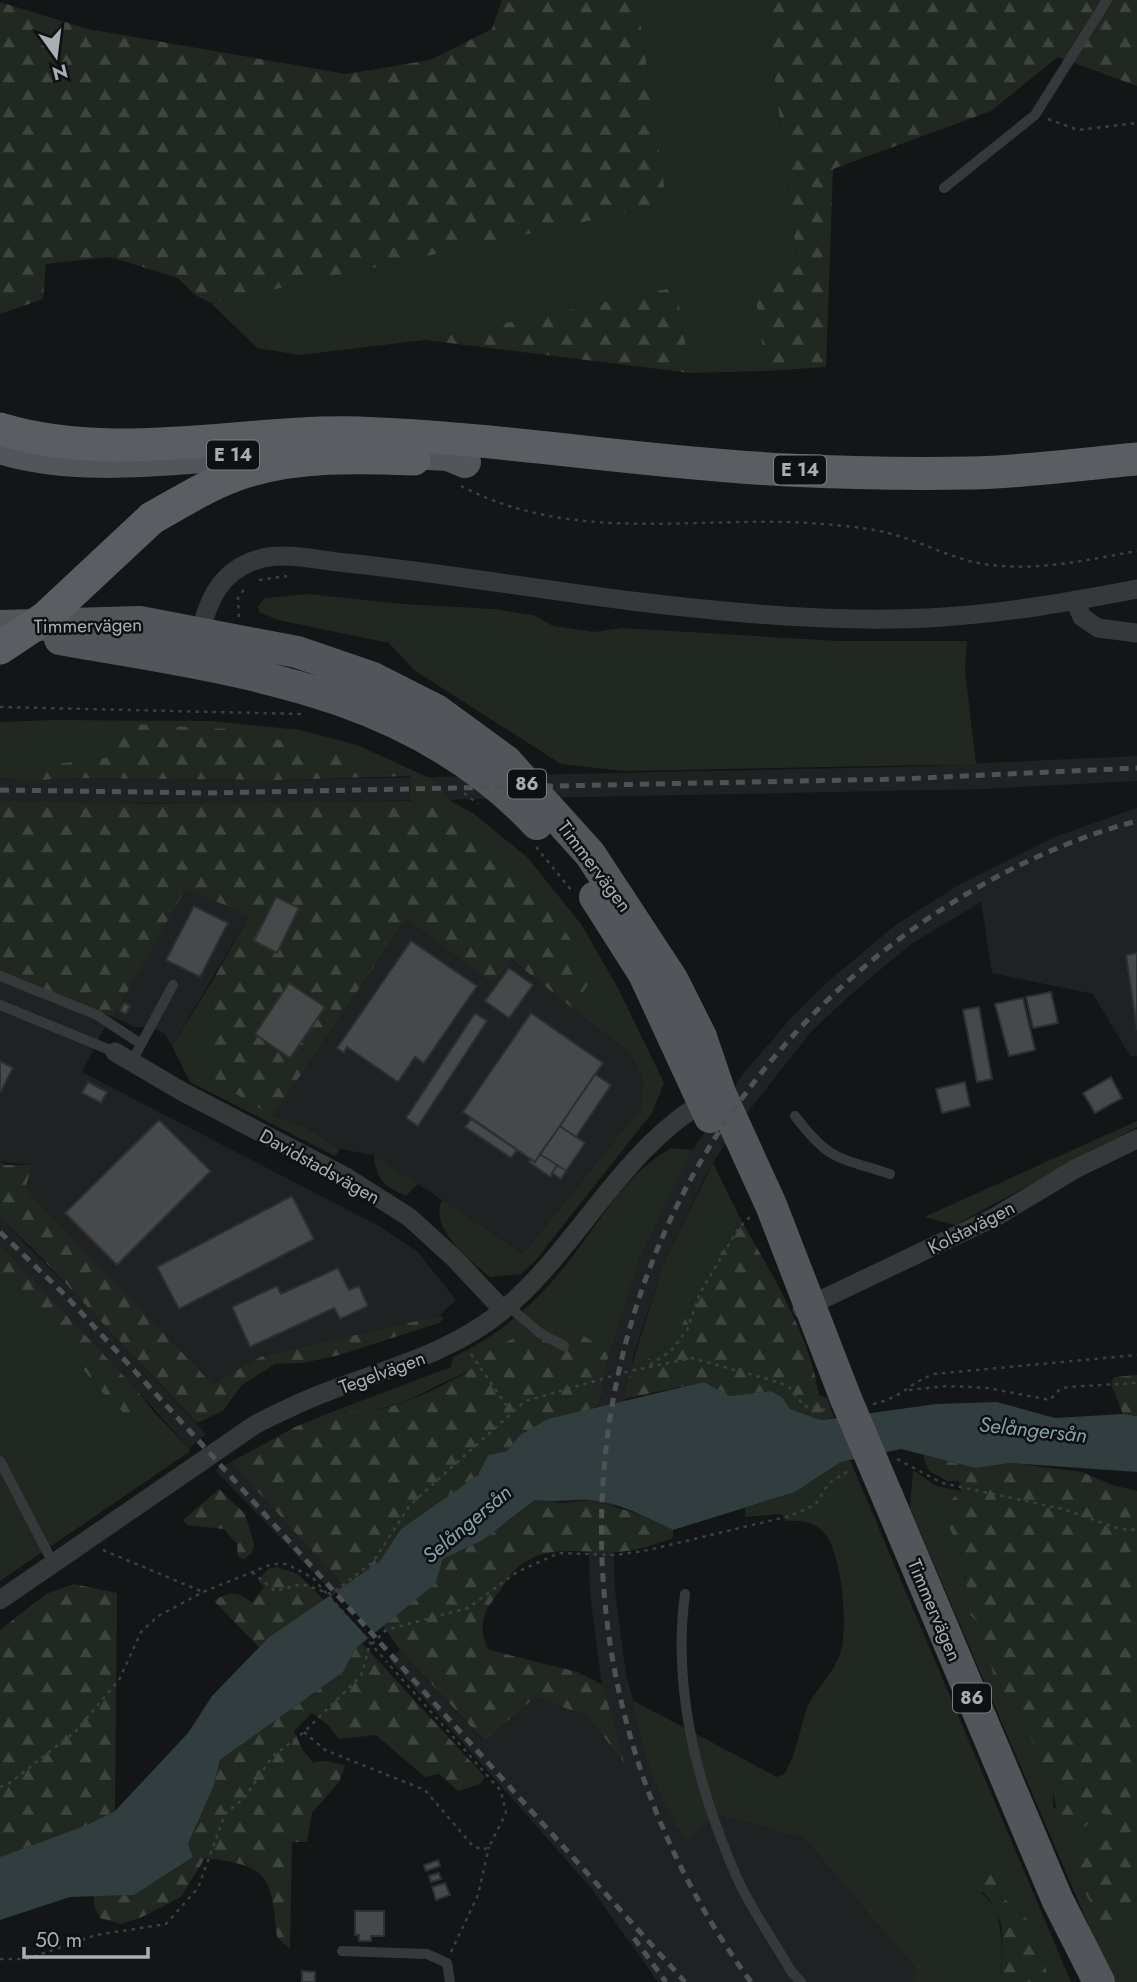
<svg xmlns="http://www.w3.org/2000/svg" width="1137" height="1982" viewBox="0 0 1137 1982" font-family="Jost,sans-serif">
<defs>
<pattern id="forest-firs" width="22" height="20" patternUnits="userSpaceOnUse" patternTransform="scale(1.75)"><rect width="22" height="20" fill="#212821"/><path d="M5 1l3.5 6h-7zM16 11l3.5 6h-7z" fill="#3e453f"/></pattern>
</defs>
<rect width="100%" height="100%" fill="#141516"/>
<path fill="#202122" d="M1137,756V781L985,789L279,803L62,804L0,801V778L30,781L65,778L277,780L899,767Z
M1137,808V1056H1130L1093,994L992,973L981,902L911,944L849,996L810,1033L733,1131L707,1173L663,1265L634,1354L625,1397L612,1518L615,1591L626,1675L657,1783L717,1815L804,1838L919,1971L911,1982H658L591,1888L389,1659L400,1650L483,1741L534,1697L587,1716L623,1760L601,1680L590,1593L588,1518L595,1420L610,1347L640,1257L686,1160L743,1074L792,1017L832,978L897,924L962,883L1054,837Z
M186,887L249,916L172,1046L165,1034L152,1027H135L113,1017Z
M406,919L493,984L510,959L629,1052L643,1079L641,1108L523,1254L374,1155L340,1149L305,1127L273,1116Z
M0,981L106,1024L82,1072L381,1227L418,1252L456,1300L439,1316L262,1356L211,1384L24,1189L32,1165L0,1162Z
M0,1218L94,1313L206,1434L189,1448L135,1388L0,1249Z
M231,1462L344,1586L334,1594L215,1470Z"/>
<path fill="#212821" d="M637,0H765L798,268L753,278L766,371L690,373L676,287L425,340L300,355L257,348L211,303L667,204Z
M308,594L403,604L494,609L533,615L553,626L594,632L622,628L839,641H967L965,670L976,764L623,771L561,764L414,670L389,643L278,620L259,612L258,606L265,598Z
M52,720L211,721L300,730L357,745L432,779L452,802L473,813L527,857L581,924L618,988L664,1083L652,1113L535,1261L521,1274L490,1277C471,1261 428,1228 442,1200L523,1254L641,1108L643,1079L629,1052L572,1008L590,982L464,817L411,801L410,776L369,769L340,753L228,729L108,757L49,765L30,781L0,778V722Z
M213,980L220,984L212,1006L218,1018L209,1040L273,1116L305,1127L340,1149L335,1156L190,1082L172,1046Z
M1137,1121V1127L955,1225L924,1217Z
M671,1148L692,1150L640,1257L608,1357C599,1335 553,1326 531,1325L522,1337L490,1350L472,1369L404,1402L358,1415L344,1410L342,1408L451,1367L453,1357C506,1333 547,1292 581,1245C608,1208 630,1172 671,1148Z
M374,1155L418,1184L406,1196C385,1187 376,1180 374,1155Z
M713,1163L738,1214L736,1228L696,1294L678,1334L662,1352L631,1368L663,1265Z
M0,1275L67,1337L82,1368L99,1389L133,1422L141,1421L154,1412L189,1448V1452L0,1581Z
M850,1460L1071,1982H1049L1045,1964L1032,1949L1028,1920L999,1894L980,1892C1008,1913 1000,1950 1001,1982H911L918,1971L804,1838L717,1815L687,1840C656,1802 643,1746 632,1700L777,1777L784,1774C797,1754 799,1730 807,1708C815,1689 833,1674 840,1654C849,1628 842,1555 825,1534C816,1522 800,1520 786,1521L781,1514L745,1517V1508L795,1492L841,1462Z
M913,1470L936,1486L961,1491L941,1509L964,1560L969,1613L977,1621L995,1679L1032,1740L1053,1791V1807L1086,1826L1098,1812L1127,1820L1120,1831L1103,1836L1079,1882L1107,1932L1128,1913L1137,1897V1982H1113L910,1508Z"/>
<path fill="url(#forest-firs)" d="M502,0H637L667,204L211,303L195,295L178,278L110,257L46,264L43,299L0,314V2L88,29L346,74L430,60L492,29Z
M765,0H1137V86L1058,57L991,111L833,169L826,367L766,371L753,278L798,267Z
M676,287L690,373L425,340Z
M132,724L228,729L340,753L369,769L410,776L277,780L65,778L30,781L49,765L108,757Z
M0,801L144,804L411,801L464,817L543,901L576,947L590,982L572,1008L511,959L493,984L406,919L273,1116L216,1082L209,1040L218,1018L212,1006L220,984L213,980L249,916L186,888L113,1017L0,971Z
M0,1162L5,1165H32L25,1189L212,1384L262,1356L439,1316L444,1318L439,1323L339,1355L303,1363L275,1364L242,1385L223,1411L197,1423L34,1250L0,1218Z
M738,1214C769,1271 809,1331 819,1395L827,1398L834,1417L821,1420L790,1409L783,1398L771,1391L730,1396L704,1382L624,1399L631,1368L662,1352L678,1334L696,1294L736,1228Z
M0,1245L135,1388L154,1412L141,1421L133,1422L99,1389L82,1368L67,1337L0,1275Z
M531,1325C553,1326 600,1335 608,1357L598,1406L520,1435L507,1451L488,1455L478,1475L401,1529L379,1562L344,1586L231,1462L295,1427L342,1408C364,1426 449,1385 471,1369C479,1364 483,1355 491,1350C505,1340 519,1340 531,1325Z
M1137,1375V1416L1123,1414L1111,1384L1114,1377Z
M923,1455L975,1468L1010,1463L1082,1472L1112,1485L1137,1491V1897L1128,1913L1107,1932L1079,1882L1076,1862L1103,1836L1120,1831L1126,1820L1098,1812L1086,1826L1072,1834L1060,1831L1053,1791L1032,1740L995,1679L977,1622L969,1613L964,1560L941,1509L961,1491L959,1481H947L928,1470Z
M219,1489L245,1514L254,1544L252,1553L244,1559L238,1557L237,1544L224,1529L187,1525L183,1520Z
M536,1500L561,1503L591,1500L646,1516L673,1530V1538C654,1545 636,1551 615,1552C582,1553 543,1543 516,1569C508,1577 500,1591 493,1600C481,1616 479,1633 489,1650L577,1672L603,1685L624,1762L587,1716L535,1697L484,1741L400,1650L383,1626L434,1584L443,1559L483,1540Z
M277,1567L298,1574L325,1601L268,1638L259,1647L214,1601C229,1591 239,1591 252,1603L264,1587L258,1581L268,1569Z
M74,1584L117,1593L115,1811L87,1825L0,1857V1630L46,1594Z
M362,1643L485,1777L480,1784L458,1791L439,1774L425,1777L376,1735L339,1739L328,1725L312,1713L294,1731L302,1749L313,1763L325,1761L345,1765L339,1782L312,1813L307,1842H292L290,1949L277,1937C271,1877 270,1865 205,1858L181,1897L142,1917L121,1924L100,1918L94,1905V1896L134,1895L193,1857L188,1844L214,1785L220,1760L343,1672L355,1649Z
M986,1862L999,1863V1894L1028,1920L1032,1949L1045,1964L1049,1982H1001L1002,1926L990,1900L974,1883L976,1868Z"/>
<path fill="#313d3f" d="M704,1382L730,1396L771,1391L783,1398L790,1409L821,1420L936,1404L997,1402L1055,1418L1123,1414L1137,1416V1472L1010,1463L975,1468L901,1449L841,1462L795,1492L673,1530C649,1518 618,1502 590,1500C572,1499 557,1503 535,1500L483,1540L443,1559L435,1584L355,1649L343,1672L220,1760L214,1785L188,1844L193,1857L134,1895L70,1897L0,1920V1857L87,1825L115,1811L188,1733L212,1696L268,1638L379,1562L401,1529L478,1475L488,1455L507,1451L520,1435L548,1419Z"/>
<path fill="#141516" d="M336,1592L374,1633L368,1638L330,1597Z"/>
<path fill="#46484a" stroke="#2e2f31" stroke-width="2" d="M276,897L299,908L277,953L254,941Z
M194,906L228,923L200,977L166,960Z
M411,941L477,986L424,1063L415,1057L398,1082L347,1047L344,1053L337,1048Z
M1137,953V1030L1126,955Z
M509,968L533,985L509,1018L485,1001Z
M289,983L325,1007L290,1058L255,1034Z
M1051,992L1058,1023L1033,1028L1026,997Z
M1023,998L1035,1050L1009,1056L995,1004Z
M124,1003L130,1006L126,1014L120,1011Z
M979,1007L992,1079L977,1082L963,1010Z
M475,1013L487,1021L418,1126L406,1118Z
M531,1013L603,1063L535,1162L463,1112Z
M0,1061L13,1068L0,1093Z
M595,1074L611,1085L576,1137L560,1126Z
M1111,1077L1122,1098L1095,1113L1083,1093Z
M88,1082L107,1092L101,1103L82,1093Z
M965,1082L970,1106L942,1113L936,1089Z
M471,1119L517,1150L511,1158L465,1127Z
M159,1120L211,1171L117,1265L65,1213Z
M560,1126L585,1143L566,1171L540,1154Z
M540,1154L557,1165L550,1177L529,1162L531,1159L535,1162Z
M557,1165L566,1171L561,1179L552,1173Z
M292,1196L314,1239L179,1309L157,1267Z
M338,1268L349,1290L359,1286L368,1306L340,1319L334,1308L250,1347L232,1307L277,1286L281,1294Z
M438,1860L440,1866L426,1871L424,1865Z
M439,1873L441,1879L431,1882L429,1876Z
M445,1883L450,1895L436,1900L432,1887Z
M355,1911H384V1936H371V1941H359V1935H355Z
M302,1971L315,1972V1982H302Z"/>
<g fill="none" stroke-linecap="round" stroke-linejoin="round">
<path stroke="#3c3f41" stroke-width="2.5" stroke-dasharray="3.5 5" stroke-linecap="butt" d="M1048,119L1078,130L1137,123
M461,486C572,544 690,516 810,523C835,525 864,527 888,533C921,541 951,559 984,564C1035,572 1087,560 1137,551
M259,580L287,576
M239,617L238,598L245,588
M0,707L301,714
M464,793L478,804
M536,847L572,891
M471,1354L511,1412
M650,1365L671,1351L687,1330L700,1293L738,1229L750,1217
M909,1390L947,1386L988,1388L1050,1400L1060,1389L1068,1387L1137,1383
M873,1404C902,1398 909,1383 934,1374L1137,1355
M897,1459L942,1483L1063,1509L1120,1529L1137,1530
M103,1550L203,1592
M252,1572L275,1591L302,1584L331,1594L373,1562L410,1505L525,1401L630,1371L692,1358L778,1382L789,1387L804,1406L825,1410
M304,1732L325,1750L425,1790L472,1845L482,1850L489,1847L506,1813L501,1791L386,1661
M0,1787L11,1782L76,1731L119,1680L141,1632L158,1616L203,1592L272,1564H287L313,1578
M451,1952L478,1895L489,1847
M0,1959H27L96,1935L166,1924L198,1888L225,1814L245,1797L272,1757L304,1732L361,1676L369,1647L386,1630L468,1608L517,1572L559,1553L615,1555L644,1551L790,1516L815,1505L829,1483L850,1470"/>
<path stroke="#36383a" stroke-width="10" d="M944,188L1035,115L1107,0
M0,976L97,1015L141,1044
M0,1005L115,1052
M132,1061L173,985
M795,1116C830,1162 838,1157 890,1174
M508,1306L540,1333L564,1346
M0,1461L53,1563
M685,1594C672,1690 699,1791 737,1878C752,1910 773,1940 791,1971L801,1982
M342,1951L427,1954L447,1963L450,1982"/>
<path stroke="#36383a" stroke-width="19" d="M1075,600L1082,617L1098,628L1137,633
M198,644C206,604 218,569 263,558C288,552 321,561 347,563C442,573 536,589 631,601C733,613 841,624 943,617C1008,613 1073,601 1137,589
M115,1052L183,1092L346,1177L409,1217L454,1258L503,1310
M802,1309L997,1216L1075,1169L1137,1139
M0,1600L256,1424C280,1412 304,1400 329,1391C389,1368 450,1353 501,1312C579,1248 621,1147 712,1097"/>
<path stroke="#525559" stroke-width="32" d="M0,448C65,468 138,462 204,457
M388,452L448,455L465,462
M0,626L140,622L297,652L373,678L436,710L506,761L590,854L672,979L701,1037L720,1093L771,1205L846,1399
M60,639C233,670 410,688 537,824
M595,897L644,974L710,1117
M888,1498L1057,1899L1099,1982"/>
<path stroke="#5a5e62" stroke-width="33" d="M0,429C116,464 241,430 359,433C503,438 645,463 788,470C848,473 911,474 971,473C1026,472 1082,464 1137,459
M152,518C181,502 212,482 244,472C299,455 357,457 414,459"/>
<path stroke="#4f5255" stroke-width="5" stroke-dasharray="9 7" stroke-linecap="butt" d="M0,790L209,793L900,779L1137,768
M0,1232L66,1296L198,1440L685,1982
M634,1938L666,1982
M751,1982C515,1660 561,1219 870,962C946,899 1041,846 1137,821"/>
<path stroke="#3c3f41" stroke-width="2.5" stroke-dasharray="3.5 5" stroke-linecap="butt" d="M313,1578L386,1661"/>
<path stroke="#525559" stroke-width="32" d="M846,1399L888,1498"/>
<path stroke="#5a5e62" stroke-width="33" d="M0,648L45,618L152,518"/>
</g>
<g text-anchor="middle" stroke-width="5" stroke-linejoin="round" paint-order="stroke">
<g fill="#0f1011" stroke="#797f83" stroke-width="2">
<rect x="207" y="440.5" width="52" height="29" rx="5"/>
<rect x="774" y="455.5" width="52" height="29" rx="5"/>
<rect x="508" y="769.5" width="38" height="29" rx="5"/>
<rect x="953" y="1683.5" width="38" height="29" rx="5"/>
</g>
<g font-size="18" font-weight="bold" fill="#a7afb4">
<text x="233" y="461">E 14</text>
<text x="800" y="476">E 14</text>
<text x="527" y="790">86</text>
<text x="972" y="1704">86</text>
</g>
<g font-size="19" fill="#a7afb4" stroke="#0f1011">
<text transform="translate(88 625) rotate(-1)" y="7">Timmervägen</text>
<text transform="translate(595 866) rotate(53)" y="7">Timmervägen</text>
<text transform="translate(320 1166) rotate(29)" y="7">Davidstadsvägen</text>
<text transform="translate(971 1227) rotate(-27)" y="7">Kolstavägen</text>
<text transform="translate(382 1372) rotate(-20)" y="7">Tegelvägen</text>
<text transform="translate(935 1610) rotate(67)" y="7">Timmervägen</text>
</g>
<g font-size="21" font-style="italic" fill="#82a3ab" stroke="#0f1011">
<text transform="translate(1033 1430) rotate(6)" y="7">Selångersån</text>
<text transform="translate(467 1524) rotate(-40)" y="7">Selångersån</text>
</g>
</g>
<g transform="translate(56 56) rotate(166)" stroke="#0f1011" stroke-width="5" paint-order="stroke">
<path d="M0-5L12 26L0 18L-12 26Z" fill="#a7afb4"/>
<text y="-10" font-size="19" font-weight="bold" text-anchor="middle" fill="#a7afb4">N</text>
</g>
<path d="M24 1947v10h124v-10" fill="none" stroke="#a7afb4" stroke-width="3.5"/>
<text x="35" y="1947" font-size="21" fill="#a7afb4" stroke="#0f1011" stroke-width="5" paint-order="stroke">50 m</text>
</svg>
